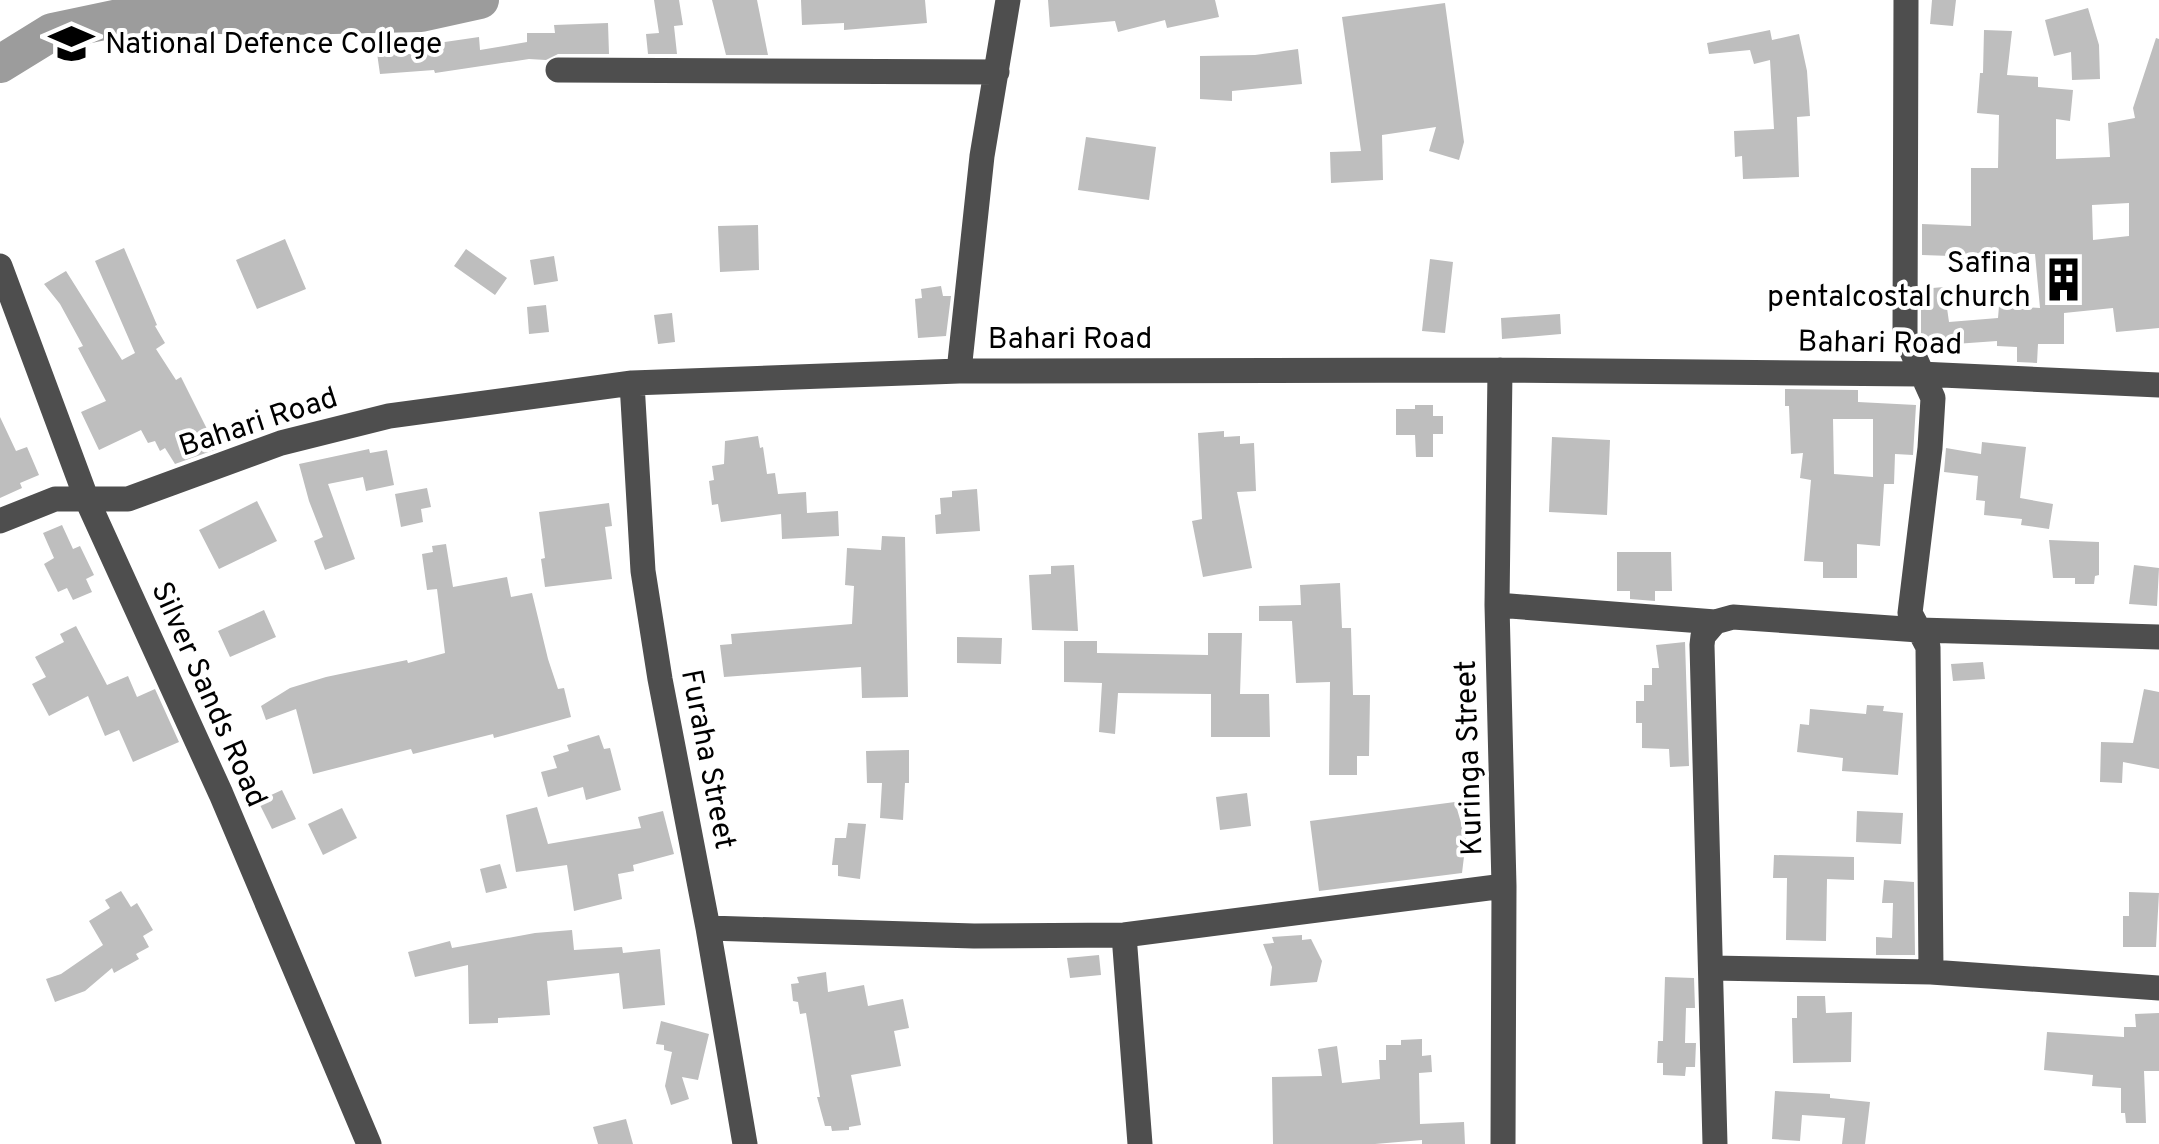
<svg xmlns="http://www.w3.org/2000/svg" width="2159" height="1144" viewBox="0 0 2159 1144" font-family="Overpass,sans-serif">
<rect width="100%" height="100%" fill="#fff"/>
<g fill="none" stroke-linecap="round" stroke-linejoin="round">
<path stroke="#9c9c9c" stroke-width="38" d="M0,64L52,32L138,14L289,16L421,13L480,0"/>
</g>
<path fill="#bebebe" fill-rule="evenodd" d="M654,0H679L683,25L674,26L677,54H648L646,34L659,33Z
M712,0H757L768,55H726Z
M801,0H925L927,23L844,30V23L802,25Z
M1048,0H1215L1219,17L1167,28L1165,20L1118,32L1115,21L1050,27Z
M1932,0H1956L1953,26L1930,24Z
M1445,3L1464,142L1459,160L1429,151L1436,127L1382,135L1383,180L1331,183L1330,152L1361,151L1342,17Z
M2088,8L2099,45L2100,79L2072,80L2071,52L2054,56L2045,20Z
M608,23L609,54H558L546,60L529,59L435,73L434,70L380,74L376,46L395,43L397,55L432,52L431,44L479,37L480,50L527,42V33H555L554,25Z
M1770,30L1772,40L1799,34L1807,71L1810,116L1797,117L1799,177L1743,179L1742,156L1735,157L1734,131L1774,129L1770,60L1754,64L1750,50L1709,54L1707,43Z
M1984,30L2012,31L2007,75L2038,77V87L2073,90L2070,121L2056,119V159L2110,157L2108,123L2135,118L2133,108L2156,38L2159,39V328L2116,332L2113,308L2064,313V344H2038L2037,363L2017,362V347L1997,346V341L1927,346L1921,333V289L1944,287L1949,322L1998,318L1999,306L2040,308L2035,254H2002V260H1987V270L1950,268L1951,256L1922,255V224L1971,226V168H1998L1999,115L1977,113L1980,73H1983ZM2129,203V236L2093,240L2092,205Z
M1298,49L1302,84L1232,91V101L1200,99V56L1255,55Z
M1086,137L1156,147L1149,200L1078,190Z
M758,225L759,270L720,272L718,226Z
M285,239L306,289L257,309L236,260Z
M124,248L157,325L155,326L165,343L156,349L176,380L181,377L217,449L175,464L165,448L160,451L155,441L148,443L141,430L99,450L81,412L106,401L78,348L83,346L60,304L44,284L66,271L122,360L135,353L95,261Z
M466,249L507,278L495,295L454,266Z
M554,256L558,281L534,285L530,260Z
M1430,259L1453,262L1445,333L1422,331Z
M941,286L943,296H951L946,336L918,338L915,299L922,298L921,289Z
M546,305L549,332L529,334L527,307Z
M672,313L675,342L658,344L654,315Z
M1560,314L1561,334L1502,339L1501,318Z
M1785,389L1858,390V402L1916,405L1913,455L1895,454L1894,484H1884L1880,546L1857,544V578H1823V562L1804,561L1811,480L1800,478L1803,453L1791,454L1789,406H1785ZM1833,419H1873V477L1834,474Z
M1415,405H1433V416H1443V434H1433V457H1416L1415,435H1396V409H1415Z
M0,417L16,451L27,447L39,475L20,483L22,488L0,498Z
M1224,431V437L1240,436V444L1254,443L1256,491L1237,492L1252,568L1203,577L1192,521L1202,519L1198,433Z
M758,436L760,448L763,447L767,474L775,473L778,494L806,492L807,513L838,511L839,536L782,539L781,514L721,522L718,504L712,505L709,481L714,480L712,466L724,464L725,441Z
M1552,437L1610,440L1607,515L1549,512Z
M1982,442L2026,447L2020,498L2053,504L2049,529L2021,525L2022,519L1984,515L1985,501L1976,500L1978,476L1944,472L1946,448L1981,454Z
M369,449L370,453L387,450L394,485L366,491L363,477L328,484L355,559L325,570L314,541L323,537L309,501L299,464Z
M427,488L431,507L421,509L423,522L401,527L395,494Z
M977,489L980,531L936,534L935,515L941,514L940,498L952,497V491Z
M257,501L277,541L219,569L199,530Z
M609,503L612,526L605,527L612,579L545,587L541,559L545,558L539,512Z
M62,525L73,549L80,546L94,575L86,579L92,592L73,600L67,588L58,592L44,564L54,558L43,533Z
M882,536L905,537L908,697L862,698L861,667L724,677L720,645L732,644L731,634L852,624L854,586L845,585L847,548L881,550Z
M2049,540L2099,542V575L2095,576L2094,584H2075V578H2053Z
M446,544L453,587L507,577L511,597L532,593L548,659L558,689L564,688L571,717L494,738L493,734L413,754L411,749L313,774L296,709L266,720L261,706L290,688L326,677L407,660L408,663L445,653L437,589L427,590L422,554L433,552L432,546Z
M1617,552H1671L1672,591H1655V601L1630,599V591H1617Z
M1074,565L1078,631L1032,630L1029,575L1051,574V566Z
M2134,565L2159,568L2157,606L2129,604Z
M1340,583L1342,628H1351L1353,695H1370L1369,756H1357V775H1329L1330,682L1296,683L1292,621H1259V606L1301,605L1300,585Z
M264,610L276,637L230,657L218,631Z
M76,626L107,685L128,676L137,697L155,689L179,742L133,762L119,730L105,736L88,696L49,716L32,684L46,677L35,657L64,642L60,634Z
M1208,633H1242L1240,694H1269L1270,737H1211V694L1118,693L1115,734L1099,732L1102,683L1064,682V641H1097V653L1208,655Z
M957,637L1002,638L1001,664L957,663Z
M1685,642L1689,766L1670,767L1669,749L1642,748V723H1636V701H1644V685H1652V668H1659L1656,645Z
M1983,662L1985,679L1953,681L1951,664Z
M2144,689L2159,692V769L2123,762L2122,783L2100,782L2101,742L2133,743Z
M1867,705L1884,706L1883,711L1903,713L1898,775L1842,771L1843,758L1797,752L1800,724L1809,725L1810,709L1866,714Z
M599,735L604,749L610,748L621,790L586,800L583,787L548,797L541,772L557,768L553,756L569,751L567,745Z
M909,750V783H905L903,820L880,818L882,783H867L866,751Z
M282,790L296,819L272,829L258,801Z
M1247,793L1251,826L1220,830L1216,797Z
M1455,802L1466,840L1462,873L1319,891L1310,821Z
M537,807L548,844L641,828L638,817L663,811L674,854L633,865L634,871L618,874L622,899L574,911L567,865L516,872L506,815Z
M342,808L357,838L323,855L308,824Z
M1857,811L1903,813L1901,844L1856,842Z
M848,823L866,824L860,879L838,876V865H832L835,838H846Z
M1774,855L1854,857V880L1827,879L1826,941L1786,940L1787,878H1773Z
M500,864L507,888L486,893L480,869Z
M1884,880L1914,882L1915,955H1876V937L1892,938L1893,903H1882Z
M121,891L131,907L137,903L153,930L143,936L149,947L136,954L139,959L114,973L112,968L85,991L55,1002L46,979L61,974L103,945L89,921L110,908L105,900Z
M2129,892L2159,893L2156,947H2123V916H2129Z
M572,930L574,950L622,947L623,953L660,949L665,1005L623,1009L619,973L547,981L550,1015L498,1018V1023L469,1024L468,965L415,977L408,952L450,941L452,948L535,933Z
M1302,935V940L1311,939L1322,961L1317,982L1270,986L1272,967L1263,944L1274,943L1272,937Z
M1099,955L1101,975L1070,978L1067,958Z
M826,972L828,992L864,985L868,1006L903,999L909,1028L894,1031L901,1066L851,1075L861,1125L849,1127V1130L832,1131L831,1126H825L817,1097H820L806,1013L800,1014L798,1002L793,1001L791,984L799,983L797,977Z
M1665,977L1694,978L1695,1008H1686L1685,1043H1696L1695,1067H1686L1685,1076L1663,1075V1063H1657L1658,1041H1663Z
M1797,996H1825L1826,1013L1852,1012L1851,1062L1793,1063L1792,1018H1797Z
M2159,1013V1071H2144L2146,1123H2126L2125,1113H2121V1088L2092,1086L2093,1075L2044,1070L2047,1032L2124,1037V1027H2136L2135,1014Z
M661,1021L709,1034L698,1080L682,1077L689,1099L671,1105L665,1086L672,1052L664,1050V1045L656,1044Z
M1422,1039V1056L1431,1055L1432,1072L1419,1073L1420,1124L1464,1122L1465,1144H1422V1140L1375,1144H1273L1272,1077L1322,1076L1318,1049L1337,1046L1342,1083L1380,1079L1379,1060H1386V1045H1401V1040Z
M1775,1091L1830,1094V1098L1870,1102L1865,1144H1842L1845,1118L1802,1115L1800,1141L1772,1139Z
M626,1119L633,1144H598L593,1127Z"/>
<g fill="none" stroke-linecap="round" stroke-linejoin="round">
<path stroke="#4e4e4e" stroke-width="25" d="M1906,0L1905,336L1933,398L1930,448L1910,613L1928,647L1931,972
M558,70L997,72
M0,266L87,500L221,794L369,1144
M1500,370L1497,605L1504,886L1503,1144
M959,371L982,156L1008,0
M632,383L643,571L660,679L708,928L745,1144
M0,521L55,499H128L281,443L389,416L632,383L959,371L1500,370L1920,374L2159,385
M1497,605L1715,622L1733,617L1919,630L2159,637
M1715,622L1703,636L1702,645L1715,1144
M708,928L974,936L1124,935L1504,886
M1124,935L1140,1144
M1712,968L1931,972L2159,988"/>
</g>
<defs>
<symbol id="school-bare" viewBox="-9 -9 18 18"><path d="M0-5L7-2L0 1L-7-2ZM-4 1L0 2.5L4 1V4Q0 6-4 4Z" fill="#000" stroke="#fff" stroke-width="2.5" paint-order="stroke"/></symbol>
<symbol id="building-bare" viewBox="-9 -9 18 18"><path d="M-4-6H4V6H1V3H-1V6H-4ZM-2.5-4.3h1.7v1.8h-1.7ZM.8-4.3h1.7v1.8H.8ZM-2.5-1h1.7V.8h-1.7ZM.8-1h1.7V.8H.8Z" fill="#000" stroke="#fff" stroke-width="2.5" paint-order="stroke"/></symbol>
</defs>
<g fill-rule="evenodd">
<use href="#school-bare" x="40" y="12" width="63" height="63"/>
<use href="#building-bare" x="2032" y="248" width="63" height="63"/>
</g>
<g text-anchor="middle" stroke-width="8" stroke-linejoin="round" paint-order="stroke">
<g font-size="30" fill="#000" stroke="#fff" text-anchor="start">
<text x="105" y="53">National Defence College</text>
<text x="2031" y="272" text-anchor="end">Safina<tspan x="2031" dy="34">pentalcostal church</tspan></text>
</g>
<g font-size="30" fill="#000" stroke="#fff">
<text x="1070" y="348">Bahari Road</text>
<text transform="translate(1880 342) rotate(1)" y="10">Bahari Road</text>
<text transform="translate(258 421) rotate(-18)" y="10">Bahari Road</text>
<text transform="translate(210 694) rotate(66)" y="10">Silver Sands Road</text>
<text transform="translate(1468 758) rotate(-92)" y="10">Kuringa Street</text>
<text transform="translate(709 759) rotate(79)" y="10">Furaha Street</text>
</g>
</g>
</svg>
